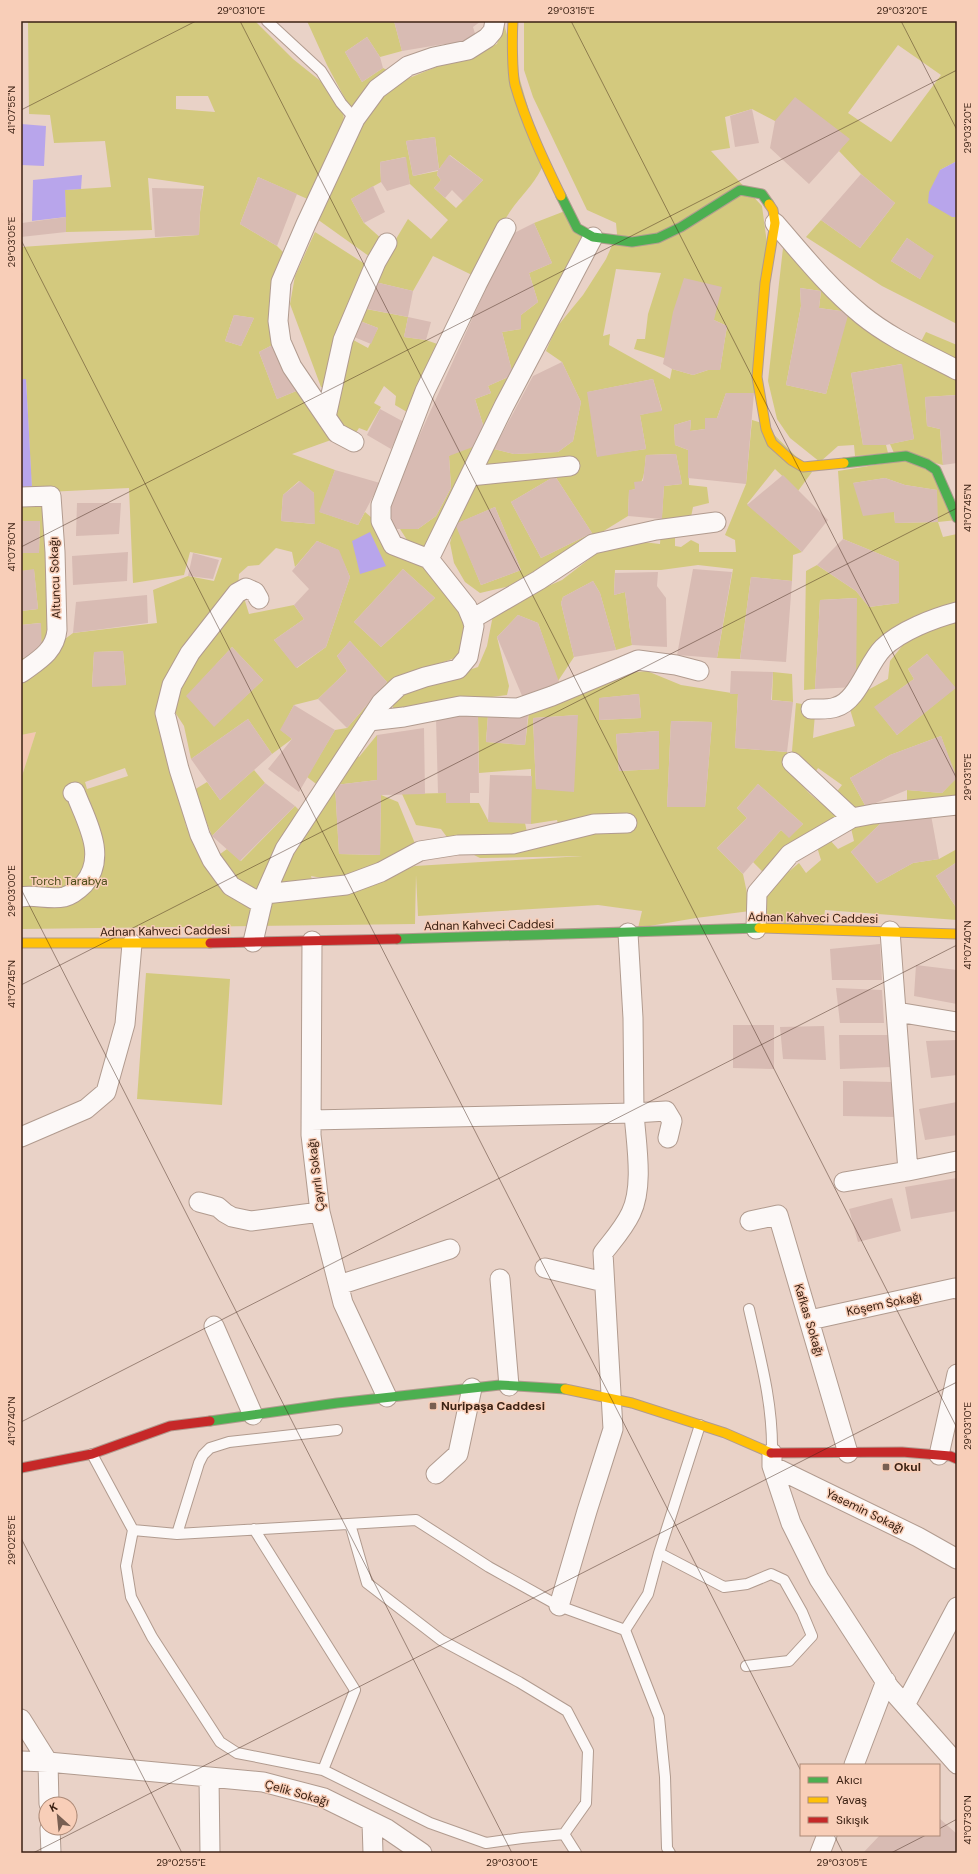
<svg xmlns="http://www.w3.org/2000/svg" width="978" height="1874" viewBox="0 0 978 1874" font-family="'DM Sans',sans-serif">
<rect width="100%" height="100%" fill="#e9d2c7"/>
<path fill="#f3c7b0" d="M36,732L21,779V735Z"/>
<path fill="#d3c97e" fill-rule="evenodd" d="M28,21H255L293,59L323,83L343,111L345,129L312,201L258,177L240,224L277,246L284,253L280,341L259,352L277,399L301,389L331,440L292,454L335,470L320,512L358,525L365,512L469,601L466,654L388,682L393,686L347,747L359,757L377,735V780L335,785L339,854L380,855L381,795L398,802L416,846L339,881L311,876L315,891H350L415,866L583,856L480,858L452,844L441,829L416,825L402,794L446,793L447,803H479L489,822L525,823L528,837L535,845L563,842L557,820L531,824V769L479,773L478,715H488L486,742L525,745L529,712L626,673L647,671L681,685L738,694L735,748L787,752C798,789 809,794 838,815L780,879L799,863L806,873L821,860L817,847L829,839L838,849L854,841L851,828L884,820L851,852L877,883L913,863L939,859L957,849V862L936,876L957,909V920L825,910L823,926L792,927L750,911L696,918L638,928L642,911L598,905L418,916L416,875L415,924L21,929V779L36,732L21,735V658L42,656L40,623L21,625V611L38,609L34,570L21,571V553H39L40,521H21V495L32,492L26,379H21V247L199,235L200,212L204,186L148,178L152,230L66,232L65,190L111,187L105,141L54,143L50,115L29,114ZM176,96H208L215,112L176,109ZM234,315L254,318L241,346L225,341ZM299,481L314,493V524L281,521L283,495ZM129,488L133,583L184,575L190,552L222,558L214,581L188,576L153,590L157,623L73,633L61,642L47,492ZM317,541L338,550L350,577L326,647L297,668L274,640L304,619L294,605L249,614L245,601L238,590L239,574L248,566L259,565L276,548L292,552L295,567ZM403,569L435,598L381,647L354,622ZM350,641L387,682L347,728L335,730L307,777L327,792L283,870L267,866L301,812L295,806L241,861L227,849L216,857L215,877L186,826L174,762L169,703L184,726L191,759L248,719L272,754L292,739L281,730L294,705L318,699L347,671L337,656ZM232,647L263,680L214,726L187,696ZM123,651L126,685L92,686L94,652ZM639,694L641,718L600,720V698ZM578,715L536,789L533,718ZM671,721L712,722L705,807H667ZM659,731V769L619,771L616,734ZM125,768L128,776L87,789L85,782ZM758,784L803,824L789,837L781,830L753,862L764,873L757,893H747L743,874L717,848L747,818L737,808Z
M307,21H394L402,51L380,57L367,37L345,52L362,82L383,68L391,72L350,108L327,65Z
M503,21L544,163C537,180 525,192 514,206C498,228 486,251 474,276L433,256L413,291L375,282L390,249L408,219L431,239L448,220L410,184L405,157L380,162L381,182L351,199L364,223L383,240L373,259L317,219L356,133L378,99L402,81L465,55L497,44ZM435,137L439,169L450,155L483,180L456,208L434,188L441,180L437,175L438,171L413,176L406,141Z
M524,21H957V161L940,170L952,217H957V324L882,286L806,237L821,220L860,248L895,203L861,174L839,151L849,139L775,121L752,109L725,117L730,148L711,151L762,206L768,251L754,393H726L717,418H705V429L690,431L691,420L674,425L675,445L688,450L689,485L707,487L709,503L693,507L689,527L675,535V546L681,547L691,540L699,544V552H736L735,540L725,535L746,484L752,420L762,423L812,472L798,491L775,469L747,504L802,552L793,555L792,581L751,577L740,659L717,658L733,569L698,565L661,570H615L614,595L625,592L632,645L616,650L600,593L593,581L563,597L561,603L574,657L558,681L538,623L518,615L497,637L509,686L507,695L393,710V701L412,686L451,676L478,667L487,646L494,610L562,580L597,553L643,542L660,544L664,486L682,484L676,454L646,455C644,470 646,487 629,491L628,516L518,584L480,593L465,582L454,563L450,543L455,524L472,488L478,482L494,449L514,454L558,452L573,441L581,402L562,362L546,351L556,328L583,295L606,259L617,234L616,223L587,210L533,97L524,70ZM898,45L941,75L891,142L848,113ZM907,238L933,256L920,279L891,261ZM616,269L661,273L648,314L645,339H637L634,349L664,358L714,320L727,326L720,370H708L693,375L672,369L670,379L609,345L610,334L603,336ZM653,379L662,410L640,415L646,449L597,456L588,392ZM555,476L592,533L541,558L511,502ZM495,507L521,570L481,585L456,524Z
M565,211L587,230L430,551L409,543L400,529H418L436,516L451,488L449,456L484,428L475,399L491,393L488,386L513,375L502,332L521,329V315L538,302L529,273L552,263L534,223Z
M315,232L365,264L328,390L321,387L290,304L295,276Z
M783,248L789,249L914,355L926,332L957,345V395L925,397L927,426L940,429L943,465L894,453L890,444L914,439L901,364L851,373L863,445H886L888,453L855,456L854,445L838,446L820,462L790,438L777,419L768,381ZM800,288L821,291L819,308L848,312L826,394L786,385L801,306Z
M361,308L408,317L404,337L426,340L440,345L412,415L395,405L396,396L384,386L374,403L381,407L367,431L359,428L352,439L334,413L346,336L368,348L378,328L360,321Z
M906,460L931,472L957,520L938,522L943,537L957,534V603L897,638L856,687V598L820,600L815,689L804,690L806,571L817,565L856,591L869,607L899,603V562L843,539L838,471ZM885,478L905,485L937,490V522L895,523L894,512L853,483Z
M957,617V800L907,801V790L942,793L956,778L941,736L890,755L850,778L866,807L859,811L832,798L842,785L818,768L809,782L798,773L792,751L796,703L802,704L804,713L815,714L813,738L855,726L849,706L866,691L888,679L890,661L907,640ZM927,654L955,688L897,735L875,707L914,679L908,669Z
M773,672L792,674L793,702L772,700Z
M254,770L265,783L212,836L194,790L207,782L220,800Z
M146,973L230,979L222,1105L137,1099Z"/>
<path fill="#b8a5eb" d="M21,124L46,126L44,166L21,165Z
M957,161V217H952L928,203L929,192L940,170Z
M82,175L81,189L65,190L66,217L32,221L33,180Z
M21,379H26L32,488L21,490Z
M370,532L386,566L360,574L352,541Z"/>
<path fill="#d8bbb3" d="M394,21H481L473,27L477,40L446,51L444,44L402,51Z
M367,37L380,57L383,68L362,82L345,52Z
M795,97L850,139L809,184L770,148L775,121Z
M752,109L759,143L735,147L730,116Z
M435,137L439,169L449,155L483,180L463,201L452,190L445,198L434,188L441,180L437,175L438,170L413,176L406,141Z
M406,157L410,184L387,191L381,182L380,162Z
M861,174L895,203L860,248L821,220Z
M258,177L297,194L277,246L240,224Z
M373,186L385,212L364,223L351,199Z
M152,188L203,189L200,212L199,235L155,237Z
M21,213H23L22,223L66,217V232L21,237Z
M534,223L552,263L529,273L538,302L521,315V329L502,332L513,375L488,386L491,393L475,399L484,428L478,445L449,456L451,488L436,516L418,529H394L388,505L510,235Z
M907,238L934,256L920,279L891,261Z
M684,278L722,287L714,320L727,326L720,370H708L693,375L672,369L663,364L673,312Z
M375,282L413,291L408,317L367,309Z
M800,288L821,291L819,308L849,312L826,394L786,385L801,306Z
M234,315L254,318L241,346L225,341Z
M408,317L431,322L426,340L404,337Z
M360,321L378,328L371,344L354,337Z
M280,341L301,389L277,399L259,352Z
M562,362L581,402L573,441L558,452L514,454L494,449L533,376Z
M902,364L914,439L886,445H863L851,373Z
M653,379L662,411L640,415L646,449L597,457L587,392Z
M726,393H754L746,484L688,478V450L675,445L674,425L691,420L690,431L705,429V418H717Z
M957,395V463L943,465L940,429L927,426L925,397Z
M380,409L404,422L391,449L367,435Z
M676,454L682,484L664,486L662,519L628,516L629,490L635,489L634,482L643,481L646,455Z
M335,470L380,483L358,525L319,512Z
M783,475L828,520L802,552L747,505Z
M555,476L592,533L541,558L511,502Z
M885,478L905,485L937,490L938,522L895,523L894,512L863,516L853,483Z
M300,481L314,493L315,524L281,521L283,495Z
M77,503H121L119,534L76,536Z
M495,507L521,570L481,585L455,524Z
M21,521H40L39,553H21Z
M843,539L899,562V603L869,607L856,591L817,565Z
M317,541L339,550L350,577L326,647L296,668L274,640L304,619L294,605L309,589L292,571Z
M128,552L127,581L73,585L72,556Z
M193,553L219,560L213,579L188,576Z
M34,569L38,609L21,611V571Z
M403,569L435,598L381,647L354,622Z
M693,569L732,572L717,658L677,655Z
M658,572L657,586L666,598L667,647L632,645L625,592L614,595L615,573Z
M751,577L792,581L786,662L740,659Z
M593,581L600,593L616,650L574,657L561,603L563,597Z
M147,595L148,623L73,633L76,602Z
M857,598L856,687L815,689L820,600Z
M518,615L538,623L559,682L523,698L497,637Z
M41,623L42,656L21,658V625Z
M350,641L387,682L347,728L318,699L347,671L337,656Z
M232,647L263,680L214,727L186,696Z
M123,651L126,685L92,687L94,652Z
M927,654L956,688L897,735L874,707L914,679L908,669Z
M731,671L773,672L771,700L793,702L787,752L735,748L738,694H730Z
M639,694L641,718L599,720V698Z
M294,705L335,730L299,792L268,769L292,739L280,730Z
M478,715L479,793H470V803H446V793H438L436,718Z
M488,715L528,716L525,745L486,742Z
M578,715L574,792L536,789L533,718Z
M248,719L272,754L220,800L191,759Z
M671,721L712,722L705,807H667Z
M424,728L425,794L381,795L380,855L339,854L335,785L377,780V735Z
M659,731V769L619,771L616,734Z
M941,736L957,778L942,793L907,790L866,807L850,778L890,755Z
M490,775L532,776L531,824L488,822Z
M265,783L295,806L240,861L212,836Z
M758,784L803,824L789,838L781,830L743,874L717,848L747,818L737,808Z
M931,815L939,859L913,863L877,883L851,852L884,820Z
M957,862V909L936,876Z
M880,944L882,980H832L830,949Z
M916,965L957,970V1004L914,996Z
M836,988L882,990L884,1023H840Z
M733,1025H774V1069L733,1068Z
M824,1026L826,1060L783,1059L780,1027Z
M839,1035H888L891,1067L840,1069Z
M957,1040V1075L931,1078L926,1041Z
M843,1081L893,1082L896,1117L843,1116Z
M957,1102V1135L925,1140L919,1109Z
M957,1178V1211L911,1219L905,1187Z
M892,1198L901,1231L858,1242L849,1209Z
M939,1818L957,1834V1853H863L880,1835H939Z"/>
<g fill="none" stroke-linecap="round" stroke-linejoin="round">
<defs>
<path id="lane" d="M267,21L321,71L341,103L355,119
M749,1309C760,1357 773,1403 772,1453
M92,1454L133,1530L177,1534L416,1520L489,1567L559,1606L625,1630L648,1594L659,1553L700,1425
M350,1524L367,1583L441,1640L519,1682L567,1711L588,1751L586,1803L564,1834
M254,1529L355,1690L323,1770
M133,1530L126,1566L131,1597L152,1637L220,1742L237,1753L323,1770L430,1823L486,1843L522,1838L564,1834
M177,1534L199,1463L203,1455L210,1448L229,1442L337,1430
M659,1553L724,1587L747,1584L771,1574L784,1580L802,1612L812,1636L789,1661L746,1666
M625,1630L659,1717L665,1777L667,1848L670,1853
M564,1834L576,1853"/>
<path id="street" d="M775,223C802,254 829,288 862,315C890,338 925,353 957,370
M326,417L343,340L376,262L387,243
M354,442L337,433L292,367L281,342L278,321L281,282L306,224L355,119L377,89L408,66L434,57L468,50L487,38L493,31L495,21
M470,476L570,466
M21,497L51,496L55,552L57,630C55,652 37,661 21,673
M429,559L393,545L381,521V505L425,391L477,284L506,228
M259,599L255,592L246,588L237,593L190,653L172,685L165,713L179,769L200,835L212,860L231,886L262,904
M472,619L539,580L593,544L656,530L716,522
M811,709C819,709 828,710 836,707C858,701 867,664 883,648C900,631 934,618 957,612
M369,721L404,717L460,706L518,708L552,696L638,660L676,665L699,671
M792,762L852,818
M265,894L346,885L381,872L420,851L458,845L513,844L594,824L627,823
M21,897C33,894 49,900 64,897C72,895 78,890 84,884C108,856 86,821 75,792L73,793
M756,929L757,893L790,854L852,818L873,814L957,805
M890,931L908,1171L957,1161
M312,941L311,1135L320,1212L343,1303L387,1397
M253,942L263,899L285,849L381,703L399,686L425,677L458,669L468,657L474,626L472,619L467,607L429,559L504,406L593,237
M897,1012L957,1022
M311,1120L634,1113L633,1018L628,933
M21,1137L86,1109L106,1092L125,1024L132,944
M844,1182L908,1171
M199,1202L218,1207L225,1213L232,1217L251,1221L320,1212
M750,1221L778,1215L848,1453
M545,1268L604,1282
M500,1279L509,1386
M339,1285L450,1249
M810,1320L955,1288L957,1289
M214,1326L253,1415
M772,1453V1466L791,1523L819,1579L889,1687L957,1764
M939,1455L957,1374
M772,1466L918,1537L957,1559
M436,1474L458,1454L472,1388
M559,1606L587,1511L613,1429L603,1253C613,1240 624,1228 631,1213C644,1186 636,1143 634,1113L666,1111L672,1121L668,1138
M905,1705L957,1607
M21,1719L48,1762L49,1804
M21,1761L48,1762L263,1782L324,1798L387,1829L422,1853
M854,1765L886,1681
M209,1777L210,1853
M372,1822L373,1853
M50,1828L51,1853
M820,1853L827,1835"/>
<path id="fast" d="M561,196L577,228L593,237L632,242L658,238L681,227L740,190L762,194L769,204
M844,463L906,456L927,464L936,470L957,518
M397,939L759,928
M210,1421L337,1403L500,1385L565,1389"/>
<path id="slow" d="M513,21C512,36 512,72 515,85C526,123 544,161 561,196
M769,204L773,210L775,223L765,283L757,377L766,429L772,443L791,460L803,467L844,463
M759,928L957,934
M21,943H210
M565,1389L632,1403L725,1433L771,1453"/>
<path id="jam" d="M210,943L397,939
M771,1453L902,1452L950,1456L957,1459
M21,1468L92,1454L170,1426L210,1421"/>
</defs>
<use href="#lane" stroke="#b19b8f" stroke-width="12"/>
<use href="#street" stroke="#b19b8f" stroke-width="21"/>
<use href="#fast" stroke="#b19b8f" stroke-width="11"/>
<use href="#slow" stroke="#b19b8f" stroke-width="11"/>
<use href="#jam" stroke="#b19b8f" stroke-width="11"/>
<use href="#lane" stroke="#fcf8f7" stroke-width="10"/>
<use href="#street" stroke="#fcf8f7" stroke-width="19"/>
<use href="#fast" stroke="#4caf50" stroke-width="9"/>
<use href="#slow" stroke="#ffc107" stroke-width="9"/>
<use href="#jam" stroke="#c62828" stroke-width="9"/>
</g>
<path fill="none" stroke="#3b2113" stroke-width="1" stroke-opacity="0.45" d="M240,21L957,1428M571,21L957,779M901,21L957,130M21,110L196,21M21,240L801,1771M21,547L957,70M21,889L512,1853M21,985L957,508M21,1422L957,945M21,1538L182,1853M939,1829L957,1819M834,1835L843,1853M33,1853L957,1382M891,1853L926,1835"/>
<g fill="#785f52" stroke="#f8ceb8" stroke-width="1.5">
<rect x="429" y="1402" width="8" height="8" rx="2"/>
<rect x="882" y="1463" width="8" height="8" rx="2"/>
</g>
<g text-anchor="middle" stroke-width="3" stroke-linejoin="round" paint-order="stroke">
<g font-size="12" fill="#3b2113" stroke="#f8ceb8">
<text transform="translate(55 578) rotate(-92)" y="4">Altuncu Sokağı</text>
<text transform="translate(813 918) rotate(1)" y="4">Adnan Kahveci Caddesi</text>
<text transform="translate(489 925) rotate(-1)" y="4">Adnan Kahveci Caddesi</text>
<text transform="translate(165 931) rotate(-1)" y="4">Adnan Kahveci Caddesi</text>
<text transform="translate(316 1175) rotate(-97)" y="4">Çayırlı Sokağı</text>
<text transform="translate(884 1304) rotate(-12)" y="4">Köşem Sokağı</text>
<text transform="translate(809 1320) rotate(73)" y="4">Kafkas Sokağı</text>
<text transform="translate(865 1511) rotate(26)" y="4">Yasemin Sokağı</text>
<text transform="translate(297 1793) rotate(16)" y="4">Çelik Sokağı</text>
</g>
<g font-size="12" fill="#4e4f1b" stroke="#f8ceb8">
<text x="69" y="885">Torch Tarabya</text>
</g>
<g font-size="12" font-weight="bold" fill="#3b2113" stroke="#f8ceb8" text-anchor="start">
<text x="441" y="1410">Nuripaşa Caddesi</text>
<text x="894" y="1471">Okul</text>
</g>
</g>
<rect width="978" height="1874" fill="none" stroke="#f8ceb8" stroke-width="44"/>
<rect x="800" y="1764" width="140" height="72" fill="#f8ceb8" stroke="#ac8976"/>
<rect x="808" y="1777" width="20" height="6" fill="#4caf50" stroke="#ac8976"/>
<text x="836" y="1784" font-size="12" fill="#3b2113">Akıcı</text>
<rect x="808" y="1797" width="20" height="6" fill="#ffc107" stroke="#ac8976"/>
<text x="836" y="1804" font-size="12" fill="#3b2113">Yavaş</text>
<rect x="808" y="1817" width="20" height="6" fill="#c62828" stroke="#ac8976"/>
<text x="836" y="1824" font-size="12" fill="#3b2113">Sıkışık</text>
<g transform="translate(58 1816) rotate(333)"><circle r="19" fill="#f8ceb8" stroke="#ac8976"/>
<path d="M0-3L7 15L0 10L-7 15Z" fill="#785f52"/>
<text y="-6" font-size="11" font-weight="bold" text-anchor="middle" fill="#3b2113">K</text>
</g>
<rect x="22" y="22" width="934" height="1830" fill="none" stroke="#3b2113" stroke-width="1.5"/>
<g font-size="10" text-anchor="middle" fill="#3b2113">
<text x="241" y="14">29°03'10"E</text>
<text x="571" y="14">29°03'15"E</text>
<text x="902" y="14">29°03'20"E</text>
<text transform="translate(11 110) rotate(-90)" y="4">41°07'55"N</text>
<text transform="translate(967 128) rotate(-90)" y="4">29°03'20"E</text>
<text transform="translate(11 242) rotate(-90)" y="4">29°03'05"E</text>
<text transform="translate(967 508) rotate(-90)" y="4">41°07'45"N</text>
<text transform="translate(11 547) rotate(-90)" y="4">41°07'50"N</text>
<text transform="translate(967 777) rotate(-90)" y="4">29°03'15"E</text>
<text transform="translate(11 891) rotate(-90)" y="4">29°03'00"E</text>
<text transform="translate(967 945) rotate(-90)" y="4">41°07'40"N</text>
<text transform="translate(11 984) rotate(-90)" y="4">41°07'45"N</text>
<text transform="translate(11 1421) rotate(-90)" y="4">41°07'40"N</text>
<text transform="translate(967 1426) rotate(-90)" y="4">29°03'10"E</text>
<text transform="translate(11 1540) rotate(-90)" y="4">29°02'55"E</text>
<text transform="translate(967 1820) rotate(-90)" y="4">41°07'30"N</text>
<text x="181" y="1866">29°02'55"E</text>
<text x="512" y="1866">29°03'00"E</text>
<text x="842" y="1866">29°03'05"E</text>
</g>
</svg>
